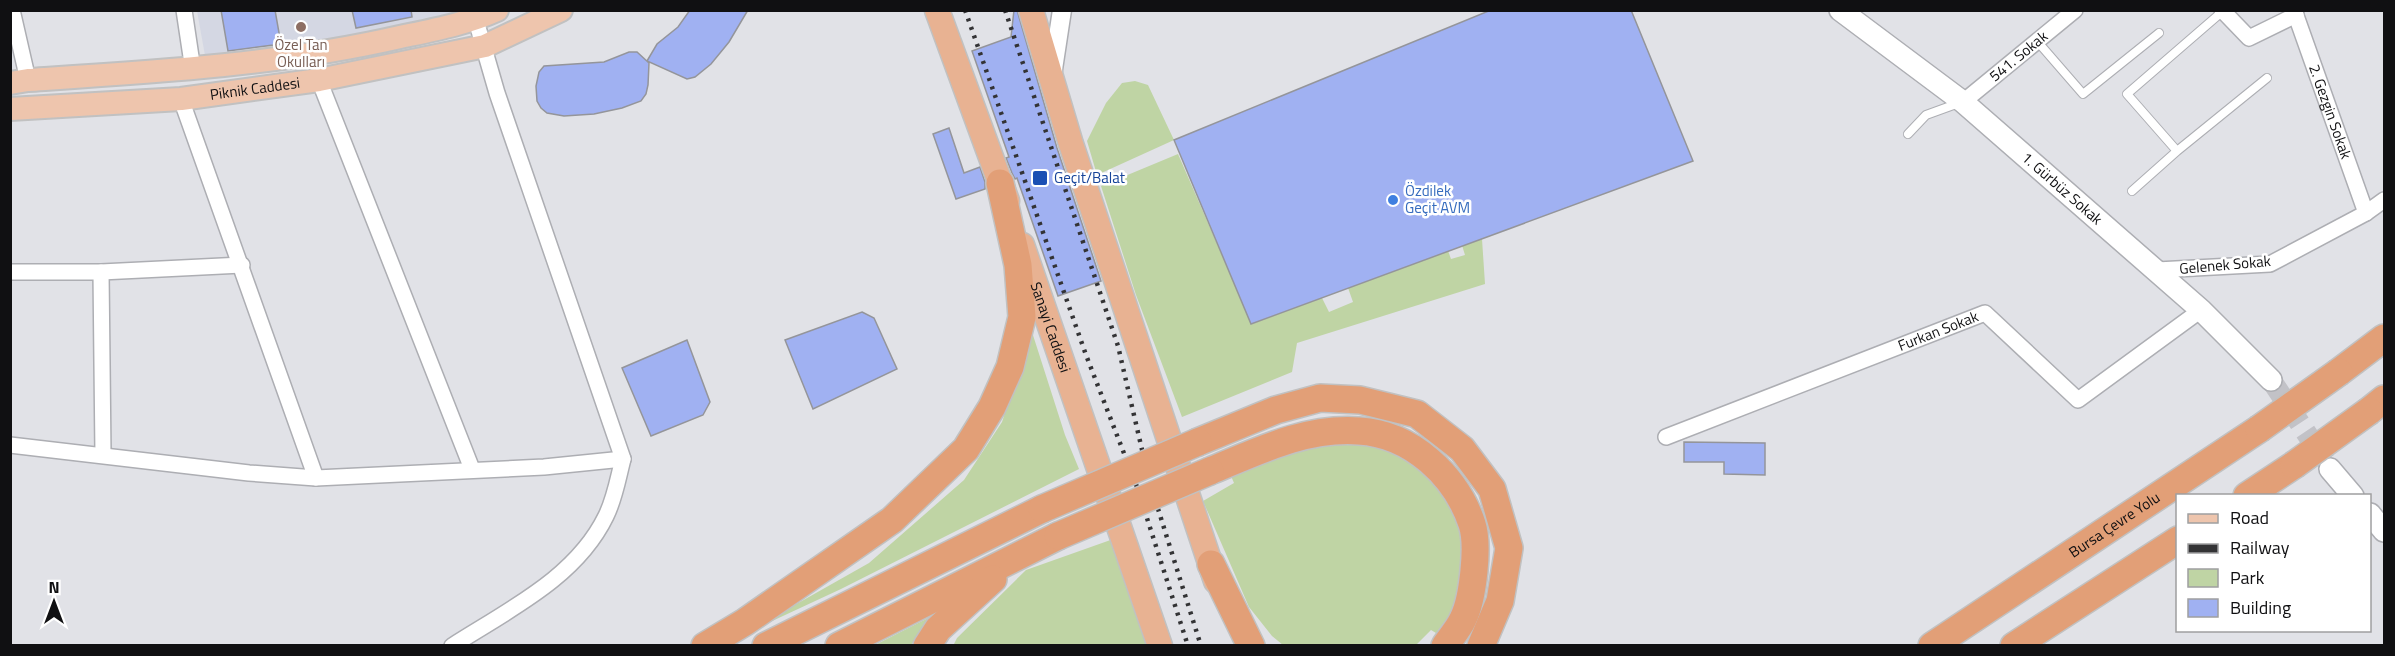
<svg xmlns="http://www.w3.org/2000/svg" width="2395" height="656" viewBox="0 0 2395 656" font-family="'Titillium Web',sans-serif">
<rect width="100%" height="100%" fill="#e1e2e7"/>
<path fill="#d4d7e3" d="M459,10L460,13L345,41L206,61L197,11Z"/>
<path fill="#bfd4a4" d="M1135,81L1148,85L1174,140L1097,175L1087,141L1106,103L1122,83Z
M1178,154L1252,324L1321,296L1329,312L1353,302L1347,285L1446,245L1451,259L1465,255L1460,239H1482L1485,284L1297,343L1292,372L1182,417L1136,295L1101,186Z
M1032,332L1065,435L1079,469L841,589L740,636L869,563L964,480L1002,422Z
M1344,438L1388,448L1428,473L1450,505L1462,538L1461,579L1453,611L1436,633L1431,630L1416,645H1283L1272,636L1249,607L1203,501L1234,483L1231,476L1310,442Z
M1119,537L1147,645L953,646L957,638L1026,570Z
M932,616L911,645H875Z"/>
<path fill="#a0b1f2" stroke="#94959a" stroke-width="1.5" d="M221,10H275L281,44L228,51Z
M352,10H411L412,17L356,28Z
M690,10H748L729,42L711,64L695,77L687,79L647,61L657,44L678,27Z
M1014,10H1017L1057,148L1101,281L1058,296L1017,178L1015,179L1012,173L1006,158L1009,157L972,51L1011,37Z
M1491,10H1631L1693,161L1251,324L1174,140Z
M629,52H637L649,63L648,85L646,94L641,101L622,108L594,114L564,116L547,113L541,108L537,101L536,86L539,72L544,66L604,62Z
M949,128L964,173L980,167L985,182V189L956,199L933,134Z
M862,312L874,318L897,369L813,409L785,340Z
M687,340L710,402L703,415L651,436L622,368Z
M1684,442L1765,443V475L1724,474V462H1684Z"/>
<g fill="none" stroke-linecap="round" stroke-linejoin="round">
<path stroke="#c2c2c7" stroke-width="21" stroke-dasharray="21 10" stroke-linecap="butt" d="M2271,380L2325,461"/>
<defs>
<path id="service" d="M2037,41L2083,94L2159,33
M1908,134L1926,115L1959,103
M2177,151L2127,94L2223,11
M2132,191L2177,151L2267,78"/>
<g id="minor">
<path d="M12,10L28,80"/>
<path d="M184,10L193,70"/>
<path d="M2222,10L2249,38L2296,15"/>
<path id="s1" d="M2294,10L2366,213"/>
<path d="M319,80L472,469"/>
<path d="M181,99L316,478"/>
<path id="s2" d="M1963,102L2075,10"/>
<path d="M2157,270L2270,264L2366,213L2384,200"/>
<path d="M10,272H101L242,265"/>
<path d="M101,272L103,455"/>
<path id="s3" d="M1666,437L1985,313L2078,400L2201,310"/>
<path d="M10,445L249,473L316,478L544,467L623,459"/>
<path d="M452,646C508,610 576,578 606,516C615,498 618,478 623,459L497,93L473,10"/>
</g>
<path id="tertiary" d="M1052,76L1062,10"/>
<g id="secondary">
<path id="s4" d="M1840,10L1963,102L2201,310L2271,380"/>
<path d="M2330,469L2353,496"/>
<path d="M2370,514L2384,531"/>
</g>
<g id="primary">
<path d="M10,83L28,80C153,72 278,65 400,37C433,30 466,24 497,10"/>
<path id="s5" d="M10,109L181,99L319,80L485,46L561,10"/>
</g>
<g id="trunk">
<path d="M937,10L1007,201"/>
<path d="M1031,10L1071,144L1216,581"/>
<path id="s6" d="M1022,245L1160,646"/>
</g>
<g id="motorway">
<path d="M2339,372L2384,338"/>
<path d="M2369,411L2384,399"/>
<path d="M1198,442L1276,410L1320,398L1360,400L1417,414L1462,449L1492,489L1509,548L1500,601L1481,646"/>
<path d="M1210,471C1258,451 1306,427 1359,431C1412,434 1456,476 1472,524C1479,545 1473,599 1463,619C1459,628 1451,637 1445,646"/>
<path d="M2247,496L2294,465"/>
<path d="M1211,564L1251,646"/>
<path d="M705,646L745,622L892,520L966,449L992,407L1010,367L1022,317L1018,265L1000,183"/>
<path d="M766,646L1042,509"/>
<path d="M839,646L1058,536"/>
<path d="M927,646L938,629L993,579"/>
<path id="s7" d="M1932,646L2259,429"/>
<path d="M2014,646L2178,540"/>
</g>
</defs>
<use href="#service" stroke="#adaeb3" stroke-width="10"/>
<use href="#minor" stroke="#adaeb3" stroke-width="18"/>
<use href="#tertiary" stroke="#adaeb3" stroke-width="21"/>
<use href="#secondary" stroke="#adaeb3" stroke-width="24"/>
<use href="#primary" stroke="#c1c1c1" stroke-width="26"/>
<use href="#trunk" stroke="#c1c1c1" stroke-width="27"/>
<use href="#motorway" stroke="#c1c1c1" stroke-width="30"/>
<use href="#service" stroke="#fff" stroke-width="8"/>
<use href="#minor" stroke="#fff" stroke-width="15"/>
<use href="#tertiary" stroke="#fff" stroke-width="18"/>
<use href="#secondary" stroke="#fff" stroke-width="21"/>
<use href="#primary" stroke="#eec5ad" stroke-width="22"/>
<use href="#trunk" stroke="#e8b292" stroke-width="24"/>
<use href="#motorway" stroke="#e29f77" stroke-width="27"/>
<path stroke="#333335" stroke-width="4.5" stroke-dasharray="3 6" stroke-linecap="butt" d="M965,10L1086,355L1137,487L1188,646
M1005,10L1118,346L1149,480L1201,646"/>
<defs>
<path id="motorway-bridge" d="M2259,429L2339,372
M2294,465L2369,411
M1042,509L1198,442
M1058,536L1210,471"/>
</defs>
<use href="#motorway-bridge" stroke="#c1c1c1" stroke-width="30" stroke-linecap="butt"/>
<use href="#motorway-bridge" stroke="#e29f77" stroke-width="27"/>
</g>
<circle fill="#8d6e63" stroke="#fff" stroke-width="2" cx="301" cy="27" r="6"/>
<rect fill="#1a4fb4" stroke="#fff" stroke-width="2" x="1032" y="170" width="16" height="16" rx="3"/>
<circle fill="#3f7fe0" stroke="#fff" stroke-width="2" cx="1393" cy="200" r="6"/>
<g text-anchor="middle" stroke-width="5" stroke-linejoin="round" paint-order="stroke">
<g font-size="15" fill="#785e54" stroke="#fff">
<text x="301" y="50">Özel Tan<tspan x="301" dy="17">Okulları</tspan></text>
</g>
<g font-size="15" fill="#101012" stroke="#fff">
<text dy="5" stroke="none"><textPath href="#s2" startOffset="72">541. Sokak</textPath></text>
<text dy="5" stroke="none"><textPath href="#s5" startOffset="246">Piknik Caddesi</textPath></text>
<text dy="5" stroke="none"><textPath href="#s1" startOffset="108">2. Gezgin Sokak</textPath></text>
<text dy="5" stroke="none"><textPath href="#s4" startOffset="285">1. Gürbüz Sokak</textPath></text>
<text transform="translate(2225 265) rotate(-5)" y="5">Gelenek Sokak</text>
<text dy="5" stroke="none"><textPath href="#s6" startOffset="87">Sanayi Caddesi</textPath></text>
<text dy="5" stroke="none"><textPath href="#s3" startOffset="292">Furkan Sokak</textPath></text>
<text dy="5" stroke="none"><textPath href="#s7" startOffset="219">Bursa Çevre Yolu</textPath></text>
</g>
<g font-size="15" fill="#164399" stroke="#fff" text-anchor="start">
<text x="1054" y="183">Geçit/Balat</text>
</g>
<g font-size="15" fill="#366cbe" stroke="#fff" text-anchor="start">
<text x="1405" y="196">Özdilek<tspan x="1405" dy="17">Geçit AVM</tspan></text>
</g>
</g>
<rect width="2395" height="656" fill="none" stroke="#101012" stroke-width="24"/>
<rect x="2176" y="494" width="195" height="138" fill="#ffffff" stroke="#9f9fa0" stroke-width="1.5"/>
<rect x="2188" y="514" width="30" height="9" fill="#eec5ad" stroke="#9f9fa0" stroke-width="1.5"/>
<text x="2230" y="524" font-size="18" fill="#101012">Road</text>
<rect x="2188" y="544" width="30" height="9" fill="#333335" stroke="#9f9fa0" stroke-width="1.5"/>
<text x="2230" y="554" font-size="18" fill="#101012">Railway</text>
<rect x="2188" y="569" width="30" height="18" fill="#bfd4a4" stroke="#9f9fa0" stroke-width="1.5"/>
<text x="2230" y="584" font-size="18" fill="#101012">Park</text>
<rect x="2188" y="599" width="30" height="18" fill="#a0b1f2" stroke="#9f9fa0" stroke-width="1.5"/>
<text x="2230" y="614" font-size="18" fill="#101012">Building</text>
<g transform="translate(54 602)" stroke="#ffffff" stroke-width="4.5" paint-order="stroke">
<path d="M0-4.5L10 22L0 15L-10 22Z" fill="#101012"/>
<text y="-9" font-size="16" font-weight="bold" text-anchor="middle" fill="#101012">N</text>
</g>
</svg>
